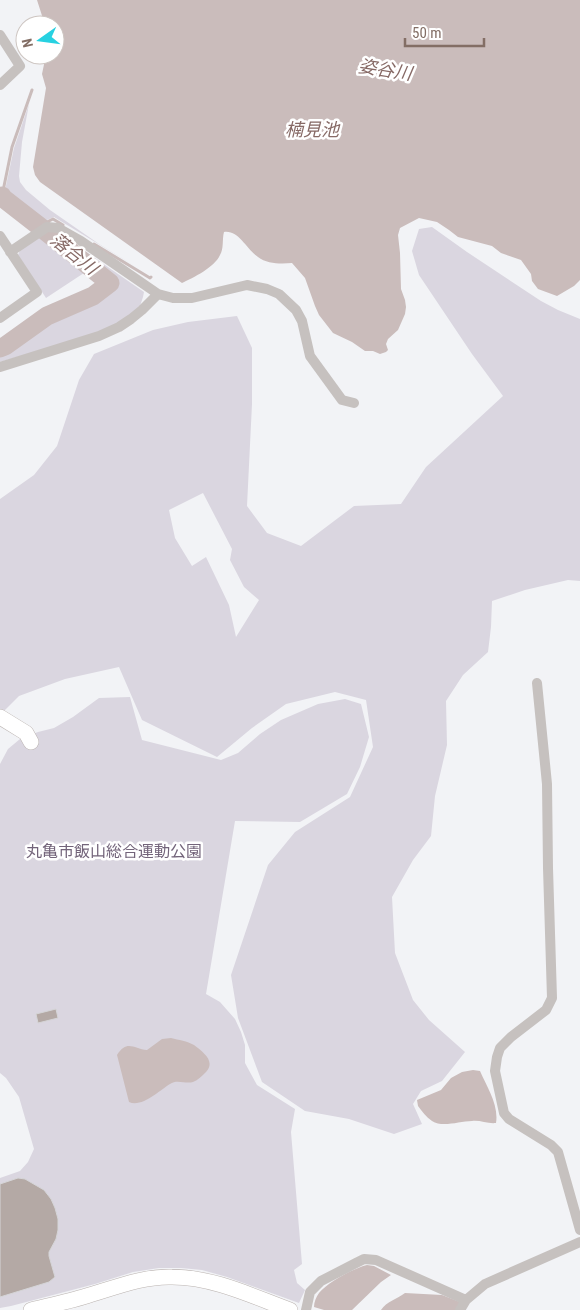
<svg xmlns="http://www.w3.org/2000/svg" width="580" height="1310" viewBox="0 0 580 1310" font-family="'Roboto Condensed','Noto Sans JP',sans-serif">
<rect width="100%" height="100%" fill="#f2f3f6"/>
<path fill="#dad6e0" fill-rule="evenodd" d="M29,104L22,142L19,176L20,182L26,190L50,210L99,244L138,268L54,217L40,223L4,197V195L14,148Z
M432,227L467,252L541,301L558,310L580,319V581L568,580L525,590L492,601L491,627L488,652L463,675L446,701L447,745L435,796L431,836L413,860L392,897L395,953L413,1000L429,1020L465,1052L442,1081L421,1091L413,1104L422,1124L394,1134L349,1119L305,1111L262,1082L238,1018L231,975L268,865L295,832L350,797L373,747L366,700L335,692L286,704L252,728L217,757L142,720L119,667L65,679L19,696L0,715V499L34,475L57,446L79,380L94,354L153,330L188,322L237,316L252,348V404L247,506L267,533L301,546L354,506L401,504L426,467L503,396L472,354L419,275L412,251L419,229ZM203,493L232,549L230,560L244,587L259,600L236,637L229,605L206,557L192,566L175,538L169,510Z
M44,234L90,269L46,298L18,255L20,250Z
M54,234L66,238L144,292L143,297L139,309L127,318L98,333L0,362V350L6,349L51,317L95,296L114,284Z
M130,697L142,740L221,760L238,753L260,734L281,720L318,704L345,699L361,704L369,737L360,767L347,794L300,822L235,821L206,994L220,1002L235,1019L241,1032L245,1045V1063L257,1085L295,1109L291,1132L302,1264L294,1270L297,1283L305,1290L299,1303L227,1277L202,1270L181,1268H159L133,1272L95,1284L11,1306L0,1308V1178L20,1171L28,1162L34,1149L19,1097L6,1078L0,1073V764L8,749L20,739L38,732L54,728L73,717L99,698Z"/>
<path fill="#cabcbb" d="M37,0H580V280L574,286L557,296L538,289L532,281L531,274L521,260L501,253L492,246L458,237L449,230L437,222L419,218L400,228L398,235L400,253L401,289L405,300L406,307L405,314L398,330L388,339L386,344L388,350L386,352L380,354L373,351H365L352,342L333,333L319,315L315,306L305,278L292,263C281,264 267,264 258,257C246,249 239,230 224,232C222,239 224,249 220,255C215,267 193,278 182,283L40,182L35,175L33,167L46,88L42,74L46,55H55V25H45Z
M171,1038C179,1040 187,1041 194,1045C203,1052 216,1061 206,1072C202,1076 198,1080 193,1082C185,1084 177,1079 170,1084C160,1090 142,1108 129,1102L117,1055C127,1039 134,1049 147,1050L162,1039Z
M473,1070L480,1071C487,1087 499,1105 496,1123C488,1124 480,1120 472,1121C459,1121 443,1128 432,1121C426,1117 422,1111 418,1106L417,1100L441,1090L451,1078L462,1072Z
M367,1265L374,1266L391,1275L381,1282L352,1310H324L314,1307C314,1302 316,1297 319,1293C328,1282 354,1268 367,1265Z
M405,1293L442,1295L460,1302L456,1310H381C387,1301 396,1300 405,1293Z"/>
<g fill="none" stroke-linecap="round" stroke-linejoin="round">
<path stroke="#cabcbb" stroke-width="3" d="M2,196L12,147L32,90
M39,226L53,219L63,225
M94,244L150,278L151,277"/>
<path stroke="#cabcbb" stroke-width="19" d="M0,348L5,346L47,316L93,296L110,283L39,226L3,198L2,196"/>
</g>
<path fill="#b4a9a5" stroke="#d5d5d7" d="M56,1009L58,1018L38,1023L36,1014Z
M18,1178L25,1179L44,1190L51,1199L55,1208L58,1219V1230L56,1239L49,1252V1256L55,1277L49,1282L0,1297V1184Z"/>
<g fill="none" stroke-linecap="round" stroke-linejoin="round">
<defs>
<path id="secondary" d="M0,717L26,733L31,742
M31,1310C48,1306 66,1302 83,1297C112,1289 141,1276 172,1277C213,1277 252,1296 290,1310"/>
</defs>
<use href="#secondary" stroke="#bbb4b1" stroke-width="16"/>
<path stroke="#c6c1bf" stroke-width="10" d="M0,35L20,66L0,85
M0,236L37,292L0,318
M158,294L173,298H192L247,285L267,289L279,294L296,310L302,321L310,356L342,400L354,403
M0,367L99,336L119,327L131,319L142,310L158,294L81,241L58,228L47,227L10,252
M537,683L547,784L548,868L552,998L546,1010L511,1037L500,1048L497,1057L495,1071L504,1113L509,1119L551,1145L558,1152L580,1230
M306,1310L310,1292L321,1281L356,1263L364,1259L376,1260L466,1300
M460,1310L466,1300L485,1284L580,1242"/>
<use href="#secondary" stroke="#fff" stroke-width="15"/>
</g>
<g text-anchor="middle" stroke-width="5" stroke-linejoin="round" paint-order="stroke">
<g font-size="16" fill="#73647a" stroke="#fff">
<text x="114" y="857">丸亀市飯山総合運動公園</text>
</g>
<g font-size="18" font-style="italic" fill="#876a66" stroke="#fff">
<text transform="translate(385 70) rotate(9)" y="6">姿谷川</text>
<text x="312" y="136">楠見池</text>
<text transform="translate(74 254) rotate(39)" y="6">落合川</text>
</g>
</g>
<g transform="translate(40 40) rotate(256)"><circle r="24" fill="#ffffff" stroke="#cdc5c1"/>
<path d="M0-4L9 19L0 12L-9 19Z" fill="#27d1e1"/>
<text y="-8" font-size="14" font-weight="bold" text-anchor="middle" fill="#836e65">N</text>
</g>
<path d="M405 38v8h79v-8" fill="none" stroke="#836e65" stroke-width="2.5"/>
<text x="412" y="38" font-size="15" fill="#836e65" stroke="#ffffff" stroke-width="4" paint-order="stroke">50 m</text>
</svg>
